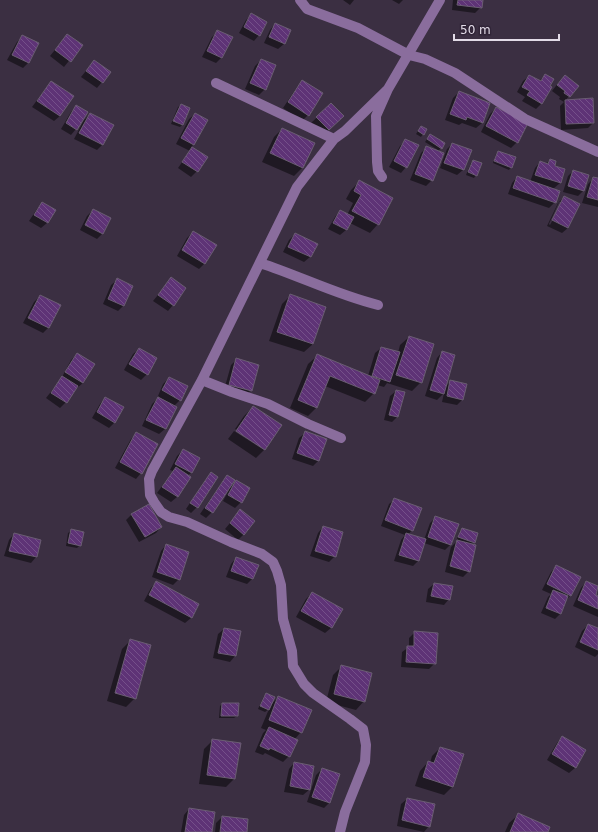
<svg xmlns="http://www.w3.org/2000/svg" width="598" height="832" viewBox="0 0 598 832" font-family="'DejaVu Sans',sans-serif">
<defs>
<pattern id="building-back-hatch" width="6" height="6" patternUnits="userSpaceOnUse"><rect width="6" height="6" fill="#5e3376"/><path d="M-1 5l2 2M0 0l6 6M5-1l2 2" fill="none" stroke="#75508a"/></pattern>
</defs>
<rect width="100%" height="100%" fill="#3b2f42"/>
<path fill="#0007" fill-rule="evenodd" d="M343,0H354L350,5Z
M392,0H403L399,4Z
M453,0H482L481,7L475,13L452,10Z
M251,15L259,35L254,41L239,33L246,20Z
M275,24L284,44L278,49L264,43L270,30Z
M218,31L231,38L221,58L216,63L202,57L212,37Z
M67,35L81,46L64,67L50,56Z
M23,36L28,63L23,68L7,60L17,42Z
M261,60L265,89L259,95L245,89L255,66Z
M94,61L102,82L97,88L81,77Z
M529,76L539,81L545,76L542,103L536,109L522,101L525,97L517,92L523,81Z
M302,81L308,115L302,121L283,108L297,87Z
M51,82L60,116L54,121L32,107L46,88Z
M559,82L577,86L565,101L592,99L593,123L588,128L561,130L560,106L564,102L559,99L560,97L552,91Z
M459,92L482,123L476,128L462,123L459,125L445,120L453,98Z
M331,104L337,122L323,135L311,123Z
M181,105L189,108L182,125L180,127L171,124L178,107Z
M76,107V129L71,135L61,129L71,112Z
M496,108L517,142L511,148L481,132L490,114Z
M90,114L102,145L97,150L74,139L84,120Z
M195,114L193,145L191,147L206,157L197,171L191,177L178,168L190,151L176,144L189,119Z
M421,127L423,134L421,137L416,134Z
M282,129L302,168L294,176L262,162L274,137Z
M430,135L441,148L438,151L432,180L426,186L410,180L421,153L427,147L437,151L438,150L425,142Z
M406,140V167L401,173L389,167L400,146Z
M452,144L463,170L457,175L440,168L447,149Z
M499,152L511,167L509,170L493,163L496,154Z
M550,160L560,183L553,189L555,202L549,208L508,194L512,183L517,177L530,182L535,168L540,162L546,164Z
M473,161L476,175L474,178L466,175L471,163Z
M573,171L588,175L583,191L578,196L563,192L568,176Z
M594,178L598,179V207L582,203L588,184Z
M360,181L378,224L370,233L350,223L346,230L340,235L328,229L335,217L340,211L347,215L353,203L346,199L351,190Z
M564,197L568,228L562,233L547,226L558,203ZM559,202H562L550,225L549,224Z
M42,203L55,211L47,223L41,228L29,221L37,209Z
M93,210L102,234L97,239L80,230L87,216Z
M193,232L205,263L199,269L177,256L187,238Z
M295,234L316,244L310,257L304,262L283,252L289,240Z
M171,279L173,305L168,311L153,301Z
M117,280L124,305L118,311L103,304L111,285Z
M40,296L48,328L43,333L23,323L34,302Z
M290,296L313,344L304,352L269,341L282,304Z
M409,337L421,382L412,391L387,383L384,387L377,385L374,393L365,402L325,386L317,407L308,416L290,408L308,364L317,356L368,376L375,353L381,348L398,353L400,345Z
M139,349L156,359L147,374L141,380L124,370L133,354Z
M442,352L445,387L451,381L463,399L457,405L442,402L444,393L437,400L425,396L437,358Z
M77,354L94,365L83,383L77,388H76L66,402L60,408L46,398L61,379L71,360Z
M237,359L251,390L245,396L224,390L231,365Z
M169,378L180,400L174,406L176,407L165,429L159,434L142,426L152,404L159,397L158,396L163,384Z
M396,391L397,417L392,422L384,420L390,396Z
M105,398L115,422L109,428L92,418L100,404Z
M253,407L280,425L264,450V448L235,429L244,416Z
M234,431L264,450L256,458L228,439Z
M305,433L319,460L313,466L292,459L299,438Z
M137,434L141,473L136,479L115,468L131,439Z
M183,450L198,458L191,473L187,476L190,477L177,497L171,502L157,493L173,471L170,470L177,456Z
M211,474L217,477L197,507L191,513L186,509L206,479Z
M227,476L230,488L237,481L241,502L235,508L223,501L229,490H227L212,512L206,518L200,514L222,482Z
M395,499L412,530L408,535L424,540L430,523L436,517L451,544L445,550L424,543L418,561L413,566L394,561L401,540L405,535L381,526L389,504Z
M240,511L244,534L238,540L225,529Z
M132,514L161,527L156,533L139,542L126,520Z
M323,527L335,556L329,562L310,556L318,533Z
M462,529L474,542L471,545L469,571L463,577L445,572L451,547L458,540L457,539L460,531Z
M71,531L80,545L77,548L66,546L68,533Z
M14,534L40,541L36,557L31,563L4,556L9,540Z
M166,545L179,579L173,585L152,577L161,551Z
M236,558L252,579L247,584L226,577L231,564Z
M557,566L570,596L566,600L561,613L555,619L541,613L548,597L551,594L542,590L551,572Z
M156,582L198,605L191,618L185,623L144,601L151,588Z
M586,582L598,588L595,596L598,597V617L573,606L581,588Z
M434,584L449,599L444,605L426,602L428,589Z
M312,593L341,610L331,628L325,633L296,617L306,599Z
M588,625L598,629V654L595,657L575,647L582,631Z
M224,629L240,632L235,656L230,662L213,658L218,634Z
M415,632L435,663L429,669L401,667L402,652L409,647V638Z
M130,641L135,698L126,707L107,701L122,649Z
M342,666L364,701L356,710L326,702L333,675Z
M267,694L270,706L278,697L301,732L294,740L289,756L283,762L265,753L263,755L255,752L263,733L266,730L261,728L269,709L265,712L258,709L264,696Z
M222,704L237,716L234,718H219L220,706Z
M562,737L585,750L575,768L569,773L547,760L557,743Z
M213,740L234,779L226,787L199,784L204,749Z
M440,748L452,787L444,795L415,786L420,771L428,762L430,763L432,756Z
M294,763L309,790L303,795L284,792L289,769Z
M322,769L339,775L329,803L324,808L307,802L316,775Z
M407,799L429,826L424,832L397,826L401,804Z
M189,809L211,832H181L184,815Z
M518,815L547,832H505L509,823Z
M222,817L246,832H215L216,823Z"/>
<path fill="url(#building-back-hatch)" stroke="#6a5d72" d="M458,0H483L482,8L457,5Z
M251,13L267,22L260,36L244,27Z
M275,23L291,30L285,44L269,37Z
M217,30L233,37L222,58L207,51Z
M67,34L83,45L71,62L55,50Z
M22,35L39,43L29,63L12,55Z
M261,59L276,65L266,90L250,83Z
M94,60L111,72L103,83L86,71Z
M545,74L554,79L550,86L552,87L542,104L527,95L530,91L522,87L529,75L541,81Z
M565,75L579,86L570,97L564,93L565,91L557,85Z
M302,80L323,93L309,116L288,102Z
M51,81L74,96L60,116L37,101Z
M459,91L490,103L483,123L467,117L466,120L450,114Z
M593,98L594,123L566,124L565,100Z
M331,103L344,116L329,130L316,117Z
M181,104L190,108L183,125L173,121Z
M76,105L88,112L77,130L66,123Z
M496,107L528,123L518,143L486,126Z
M90,113L114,125L103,145L79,133Z
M195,113L208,120L194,145L181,138Z
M421,126L427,129L424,135L418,131Z
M282,128L315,143L303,168L270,153Z
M430,134L445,143L442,149L427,139Z
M405,139L419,145L407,168L394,161Z
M452,143L472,150L464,170L444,163Z
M426,146L444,153L433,181L415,174Z
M192,147L208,157L198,172L182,162Z
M498,151L516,157L512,168L494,161Z
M550,159L556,161L555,166L565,169L561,183L535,175L540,161L548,164Z
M473,160L482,163L477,176L468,172Z
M573,170L589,175L584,191L568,186Z
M517,176L560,191L556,203L513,188Z
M593,177L598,178V200L587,197Z
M359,180L393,198L379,225L352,211L361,195L354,191Z
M564,196L580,204L568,228L552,220Z
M42,202L56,210L48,223L34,215Z
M93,209L111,218L103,234L85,225Z
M340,210L354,217L347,230L333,223Z
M193,231L217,245L205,264L182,250Z
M295,233L318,244L311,257L288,247Z
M171,277L186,288L174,306L158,295Z
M117,278L133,286L124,306L108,299Z
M290,294L326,307L313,344L277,332Z
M40,295L61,305L49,328L28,318Z
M409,336L434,344L422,383L396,375Z
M381,347L400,352L390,382L372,376Z
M139,348L157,358L148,375L129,364Z
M442,351L455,355L444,394L430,390Z
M77,353L95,364L83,383L65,372Z
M317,354L380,380L375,394L330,376L317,408L298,400Z
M236,358L259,365L252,391L229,385Z
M62,376L78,386L67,403L51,393Z
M169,377L188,386L181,401L162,390Z
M450,380L467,384L463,400L447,396Z
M396,390L405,392L398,417L389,415Z
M105,397L124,407L115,423L97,412Z
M158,397L177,407L166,429L146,420Z
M253,406L282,425L265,450L236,431Z
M305,431L327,439L319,461L297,453Z
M136,432L158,444L142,474L120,462Z
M183,449L200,458L192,473L175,464Z
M176,467L191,477L178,497L162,487Z
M211,472L218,477L198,508L190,503Z
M227,475L235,480L213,513L205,508Z
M236,480L250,488L242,503L228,495Z
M394,498L422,508L413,531L385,520Z
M149,504L162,527L145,537L131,514Z
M240,509L255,521L244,535L230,523Z
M435,516L459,524L451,545L428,537Z
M323,526L343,532L336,557L315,551Z
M462,528L478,533L475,543L458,537Z
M71,529L84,532L81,546L68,543Z
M14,533L41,540L37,557L9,551Z
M406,533L426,539L419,561L399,555Z
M457,540L476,545L470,572L450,566Z
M166,544L189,552L180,580L157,572Z
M236,557L259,565L253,579L231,571Z
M556,565L581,577L571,596L547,584Z
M156,581L199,604L192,618L149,595Z
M586,581L598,586L596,595L598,596V609L578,600Z
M434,583L453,586L450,600L431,596Z
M553,590L568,596L561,614L546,608Z
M312,592L343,609L332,628L301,611Z
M588,624L598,628V650L580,642Z
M224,628L241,631L236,656L218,653Z
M414,631L438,633L436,664L406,662L407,646H414Z
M130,639L151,645L136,699L115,693Z
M341,665L372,673L365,702L334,694Z
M266,693L275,697L269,710L260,706Z
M278,696L312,710L302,733L269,720Z
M222,703H239L238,716H221Z
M269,727L298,740L290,757L270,748L269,750L260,746Z
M562,736L586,750L576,768L552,754Z
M212,739L241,743L235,779L207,775Z
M440,747L464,754L453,787L423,777L428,761L434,763Z
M294,762L314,766L310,790L290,786Z
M322,768L340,774L330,803L312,797Z
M407,798L435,804L430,827L402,820Z
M189,808L215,812L212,832H185Z
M518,813L550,827L548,832H510Z
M222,816L248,819L247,832H220Z"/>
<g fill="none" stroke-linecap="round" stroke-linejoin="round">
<path stroke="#8a6d9d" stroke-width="10" d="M300,0L307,9L358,28L409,55L425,59L455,73L525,119L598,152
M216,83L334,139
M382,177L378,171L377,162L376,116L388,89L440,0
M260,263C300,276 337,295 378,305
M202,380L232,392L268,404L308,424L341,438
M340,832L345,812L365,762L366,745L363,729L350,719L313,693L304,684L293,666L292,651L283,619L281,585L277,571L273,562L262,554L231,542L187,522L169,517L161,512L154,502L150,495L149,479L152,471L202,380L297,187L334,139L345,131L388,89"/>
</g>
<path d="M454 34v6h105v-6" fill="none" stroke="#e2dbe7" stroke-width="2"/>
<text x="460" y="34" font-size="12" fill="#e2dbe7" stroke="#312538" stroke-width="3" paint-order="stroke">50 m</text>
</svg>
